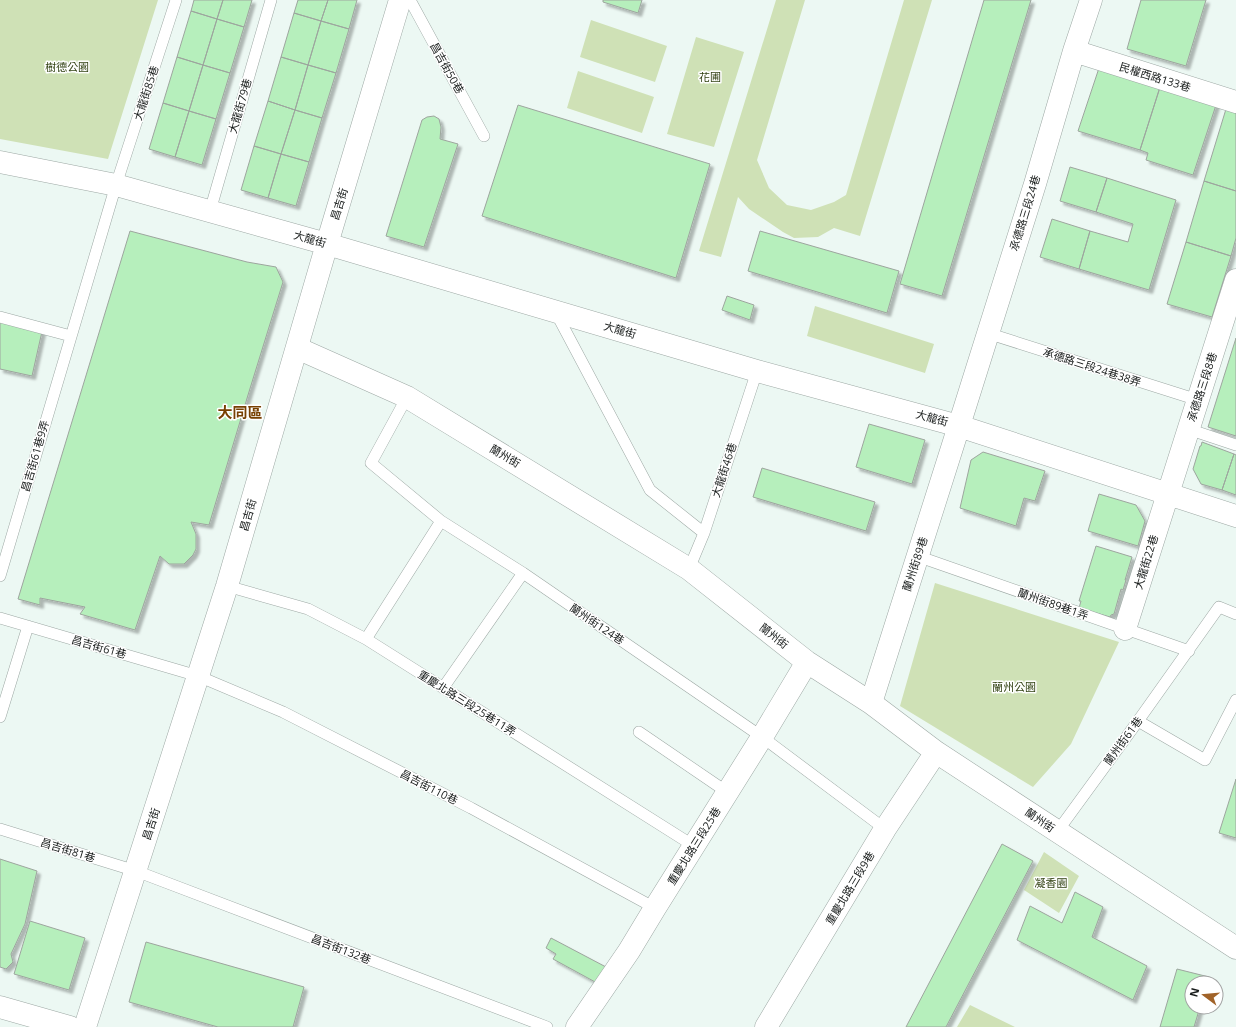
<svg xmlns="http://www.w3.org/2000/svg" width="1236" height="1027" viewBox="0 0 1236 1027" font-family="'Open Sans','Noto Sans TC',sans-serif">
<defs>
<filter id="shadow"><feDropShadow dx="3.5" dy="3.5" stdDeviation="1" flood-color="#0004"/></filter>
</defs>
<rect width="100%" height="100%" fill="#ecf8f3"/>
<path fill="#cfe1b6" d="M0,0H158L108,159L0,139Z
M776,0H805L757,160L769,188L787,205L811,210L834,202L846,195L904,0H932L860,236L834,228L818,237L794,238L783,232L749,209L738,197L721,257L699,251Z
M591,20L667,46L655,82L580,57Z
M696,37L744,52L714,147L667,134Z
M578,71L654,97L642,133L567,108Z
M815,306L934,344L925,373L807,336Z
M935,583L1119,642L1071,744L1033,787L900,706Z
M1044,852L1079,876L1059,913L1024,890Z
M970,1005L1015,1027H957Z"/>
<path fill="#b6efbc" stroke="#9da59e" filter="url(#shadow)" d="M194,0H223L217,19L191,11Z
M223,0H252L244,27L217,19Z
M298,0H328L321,21L294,13Z
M328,0H357L349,29L321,21Z
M603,0H642L638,13L603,2Z
M984,0H1031L942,296L900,284Z
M1141,0H1206L1186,66L1127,49Z
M191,11L217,19L203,65L177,57Z
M294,13L321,21L308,65L281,57Z
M217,19L244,27L230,73L203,65Z
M321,21L349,29L336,73L308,65Z
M177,57L203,65L189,111L163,103Z
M281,57L308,65L295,110L268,101Z
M203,65L230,73L216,119L189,111Z
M308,65L336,73L322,118L295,110Z
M1100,65L1161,84L1140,150L1078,131Z
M1161,84L1217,102L1193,175L1146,160L1148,153L1140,150Z
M268,101L295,110L281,154L254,146Z
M163,103L189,111L175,157L149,149Z
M518,105L710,164L676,278L482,216Z
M1226,109L1236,112V191L1204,181Z
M295,110L322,118L309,162L281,154Z
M189,111L216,119L202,165L175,157Z
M434,116L439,119L441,127L440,139L458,144L424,247L386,236L422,120L427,117Z
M254,146L281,154L268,198L241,190Z
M281,154L309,162L296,206L268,198Z
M1070,167L1107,178L1096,212L1060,201Z
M1107,178L1176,200L1149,290L1079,269L1090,231L1128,242L1133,224L1096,212Z
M1204,181L1236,191V238L1231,256L1186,242Z
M1052,219L1090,231L1079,269L1040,257Z
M130,231L247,262L276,267L283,282L248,395L209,525L191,522L196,534V549L193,555L184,564H169L160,556L135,630L80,614L85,607L40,598V605L18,599Z
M760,231L899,271L887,313L748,271Z
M1186,242L1231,256L1212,317L1167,304Z
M727,296L754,305L750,320L722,310Z
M0,317L43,327L32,376L0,369Z
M1236,338V436L1208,427Z
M869,424L925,440L912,484L856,467Z
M1202,442L1234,454L1222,490L1201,484L1193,469L1200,446H1201Z
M983,452L1045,471L1035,501L1024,498L1016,526L960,508L971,460Z
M1234,454L1236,455V495L1222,490Z
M762,468L875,502L866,531L753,497Z
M1099,494L1136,505L1145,521L1138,546L1088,531Z
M1096,546L1132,557L1125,580H1126L1123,590L1121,589L1114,614L1111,615L1110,617L1079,608L1081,601H1079Z
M1236,779V838L1219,833Z
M1002,844L1033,861L946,1027H906Z
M0,859L37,871L25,924L11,954L13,962L6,969L0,967Z
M1075,892L1103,907L1092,937L1147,966L1133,1000L1017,940L1030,906L1062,923Z
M30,921L85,938L69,990L14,974Z
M551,938L606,967L597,983L553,959L556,954L546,948Z
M146,942L304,987L293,1027H218L129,1002Z
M1177,969L1209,977L1207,983H1192V1007H1200L1194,1027H1160Z"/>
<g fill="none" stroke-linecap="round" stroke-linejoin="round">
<defs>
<path id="service" d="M410,0L484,136
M210,211L271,0
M556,313L650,490L704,533
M0,317L71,336
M987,333L1198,400
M407,397L371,463L441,521L523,573L762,737L885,829
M1188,429L1236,445
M917,556L1189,651
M689,569L704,533L757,371
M0,576L116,185L176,0
M227,586L308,609L366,639L694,846
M0,618L198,676L283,712L471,808L655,908
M366,639L441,521
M443,688L523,573
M0,717L28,626
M1138,721L1205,760L1236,700
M639,732L727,792
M0,829L136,871L547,1027
M1057,832L1138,721L1219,607L1236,614"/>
<path id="minor" d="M1074,51L1236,102
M0,162L116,185L327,244L757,371L959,426L1236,516
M297,348L407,397L689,569L807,662L871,703L936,752L1236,948
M1125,629L1236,280
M871,703L952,448L1035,184L1074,51L1091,0
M85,1027L227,586L327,244L400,0
M577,1027L629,951L655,908L762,737L807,662
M766,1027L885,829L936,752"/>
<path id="primary" d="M0,1007L70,1027"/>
</defs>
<use href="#service" stroke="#9da8a4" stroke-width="12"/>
<use href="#minor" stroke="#9da8a4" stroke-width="23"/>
<use href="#primary" stroke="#9da8a4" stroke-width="23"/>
<use href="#service" stroke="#fff" stroke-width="11"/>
<use href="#minor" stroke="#fff" stroke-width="22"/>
<use href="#primary" stroke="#fff" stroke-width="22"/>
</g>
<g text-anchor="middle" stroke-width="3" stroke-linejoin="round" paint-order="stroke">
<g font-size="11" fill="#314112" stroke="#fff">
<text x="67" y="71">樹德公園</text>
<text x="710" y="81">花圃</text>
<text x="1014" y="691">蘭州公園</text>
<text x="1051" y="887">凝香園</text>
</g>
<g font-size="11" fill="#161a19" stroke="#fff">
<text transform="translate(447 68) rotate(61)" y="4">昌吉街50巷</text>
<text transform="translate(1155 77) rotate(17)" y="4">民權西路133巷</text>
<text transform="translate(146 93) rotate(-72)" y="4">大龍街85巷</text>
<text transform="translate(240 106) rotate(-74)" y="4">大龍街79巷</text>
<text transform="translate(339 204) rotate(-73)" y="4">昌吉街</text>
<text transform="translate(1025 213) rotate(-73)" y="4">承德路三段24巷</text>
<text transform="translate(310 239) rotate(16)" y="4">大龍街</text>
<text transform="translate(620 330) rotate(16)" y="4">大龍街</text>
<text transform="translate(1092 367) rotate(18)" y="4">承德路三段24巷38弄</text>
<text transform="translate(1202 387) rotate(-72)" y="4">承德路三段8巷</text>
<text transform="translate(932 418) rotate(15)" y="4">大龍街</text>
<text transform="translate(35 456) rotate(-74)" y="4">昌吉街61巷9弄</text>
<text transform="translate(505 456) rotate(31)" y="4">蘭州街</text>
<text transform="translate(724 470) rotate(-72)" y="4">大龍街46巷</text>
<text transform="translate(248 515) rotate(-74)" y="4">昌吉街</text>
<text transform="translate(1146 562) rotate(-73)" y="4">大龍街22巷</text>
<text transform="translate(915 564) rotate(-72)" y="4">蘭州街89巷</text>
<text transform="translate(1053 604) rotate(19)" y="4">蘭州街89巷1弄</text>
<text transform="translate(597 624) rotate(34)" y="4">蘭州街124巷</text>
<text transform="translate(774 636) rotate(38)" y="4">蘭州街</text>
<text transform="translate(99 647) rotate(16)" y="4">昌吉街61巷</text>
<text transform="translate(467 703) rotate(32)" y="4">重慶北路三段25巷11弄</text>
<text transform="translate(1123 741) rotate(-54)" y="4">蘭州街61巷</text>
<text transform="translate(429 787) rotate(27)" y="4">昌吉街110巷</text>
<text transform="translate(1040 820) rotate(34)" y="4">蘭州街</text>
<text transform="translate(151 824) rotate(-72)" y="4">昌吉街</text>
<text transform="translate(694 846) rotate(-58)" y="4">重慶北路三段25巷</text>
<text transform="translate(68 850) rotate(17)" y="4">昌吉街81巷</text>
<text transform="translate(850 888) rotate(-59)" y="4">重慶北路三段9巷</text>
<text transform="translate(341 949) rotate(21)" y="4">昌吉街132巷</text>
</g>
<g font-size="15" font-weight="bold" fill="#774002" stroke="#fff">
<text x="240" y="418">大同區</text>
</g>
</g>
<g transform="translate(1204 995) rotate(286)"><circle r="19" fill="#ffffff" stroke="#a2a3a3"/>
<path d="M0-3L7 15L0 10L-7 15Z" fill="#a16329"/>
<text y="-6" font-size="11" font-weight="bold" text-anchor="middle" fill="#161a19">N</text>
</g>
</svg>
